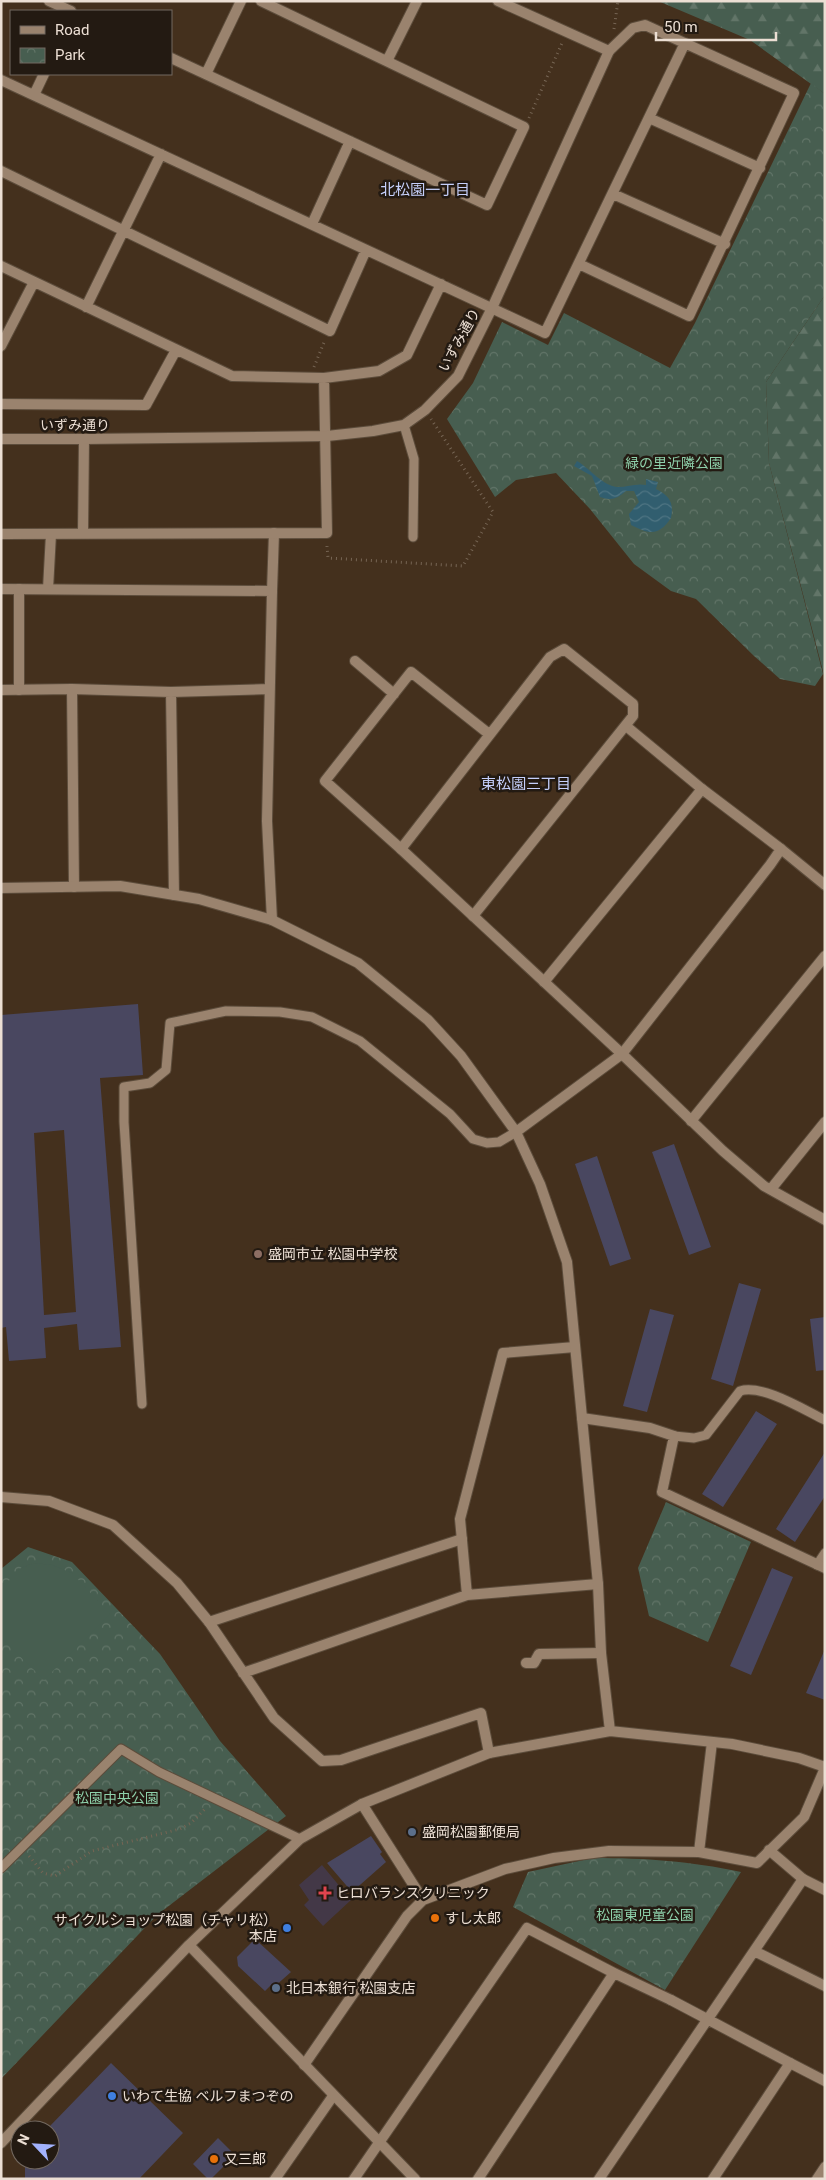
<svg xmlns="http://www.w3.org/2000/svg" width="826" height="2180" viewBox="0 0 826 2180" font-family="Roboto,'Noto Sans JP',sans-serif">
<defs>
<pattern id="forest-firs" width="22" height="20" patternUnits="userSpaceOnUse" patternTransform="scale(1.25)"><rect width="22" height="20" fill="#475e50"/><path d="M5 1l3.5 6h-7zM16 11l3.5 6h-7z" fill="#627568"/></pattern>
<pattern id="park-crowns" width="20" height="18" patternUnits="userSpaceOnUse" patternTransform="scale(1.25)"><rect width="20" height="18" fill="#475e50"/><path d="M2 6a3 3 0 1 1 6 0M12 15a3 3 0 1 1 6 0" fill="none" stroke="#627568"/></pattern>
<pattern id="water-waves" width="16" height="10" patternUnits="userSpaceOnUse" patternTransform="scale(1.25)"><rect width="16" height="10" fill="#315e6f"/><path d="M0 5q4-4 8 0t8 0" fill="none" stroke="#4f7583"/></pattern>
</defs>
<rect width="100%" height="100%" fill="#44301d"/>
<path fill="#433847" d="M322,1865L351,1900L323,1926L304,1905L309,1900L299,1885Z"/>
<path fill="url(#forest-firs)" d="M658,1H825V94L750,40Z
M825,295V679L769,463L766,382Z"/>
<path fill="url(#park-crowns)" d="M811,83L825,94V295L766,382L769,463L823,674L815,686L780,679L754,656L696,599L671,591L634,564L590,509L556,473L516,480L495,497L447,419L473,383L502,322L548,345L564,313L670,368L695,323Z
M666,1502L751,1542L708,1642L649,1616L638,1568Z
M28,1547L72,1562L160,1654L220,1741L286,1816L157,1915L1,2079V1569Z
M593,1858C647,1858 689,1861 741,1872L665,1990L513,1907L528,1872Z"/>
<path fill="#475e50" d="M34,1563L52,1565L72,1573L110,1614L44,1680L1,1637V1589L21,1568Z"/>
<path fill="url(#water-waves)" d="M577,461C590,469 603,486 618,487C628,487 636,483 646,485V479L658,482L656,489C670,496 674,503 671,518C658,537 649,534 631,525L629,514L639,502L634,491H626C617,499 611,501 600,497L592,476L574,466Z"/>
<path fill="#494760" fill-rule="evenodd" d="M138,1004L143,1075L100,1078L121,1347L79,1350L77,1324L44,1328L46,1358L9,1361L6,1327L1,1328V1015ZM64,1130L76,1312L44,1315L34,1133Z
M674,1144L711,1247L689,1255L652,1152Z
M597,1156L631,1259L610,1266L575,1164Z
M739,1283L761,1289L733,1386L711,1379Z
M650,1309L674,1315L647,1412L623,1406Z
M825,1317V1370L816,1371L810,1319Z
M756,1411L777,1424L723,1507L702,1494Z
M825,1452V1496L795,1542L776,1529Z
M772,1568L793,1577L751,1675L730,1666Z
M825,1649V1700L806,1693Z
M371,1836L382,1852L380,1854L386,1862L352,1892L327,1863Z
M255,1939L291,1972L274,1987L272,1984L265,1991L238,1966L237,1957Z
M111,2063L183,2133L139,2179H25V2160H50V2126Z
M218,2138L235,2155L211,2179H208L193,2164Z"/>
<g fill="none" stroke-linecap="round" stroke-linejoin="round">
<defs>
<path id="service" d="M404,425L414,459L413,537
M142,1404L124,1122V1087L150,1083L166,1070L170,1023L226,1011L280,1012L312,1017L360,1041L450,1114L473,1139L487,1143L499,1142L516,1132
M674,1436L694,1438L706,1435L740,1391C763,1384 804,1410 825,1420
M817,1565L825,1553
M1,1868L121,1749L159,1772L300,1839"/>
<path id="pedestrian" d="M48,589L51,534
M272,591L274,533
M19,690V589
M626,726L702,789
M781,849L825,885
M1,1497L49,1501L113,1525L177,1583L209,1622L462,1539
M769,1850L803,1879
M699,1852L757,1863L804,1817L825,1768
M671,2000L707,2019
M790,2063L825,2081
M275,2179L333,2096"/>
<path id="minor" d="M49,1L71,11
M171,58L487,205L524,127L261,1
M387,61L417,1
M206,74L241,1
M1,80L545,333L685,43
M34,95L44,74
M649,118L760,168
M1,171L330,331L366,250
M613,194L725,244
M312,224L350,141
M579,264L689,316L794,93L645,25L633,28L609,51
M1,266L232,376L324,378L379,371L407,355L441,284
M86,307L161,154
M1,346L34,282
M1,404L146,405L176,350
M1,534L327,533L324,378
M83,534L84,439
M1,589L272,591L267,821L272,920
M355,661L394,694
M72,689L74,887
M1,690L72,689L171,692L269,689
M171,692L174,895
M473,916L633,716V704L564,649L550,657L401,849L325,781L411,672L489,734
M544,982L702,789L781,849L770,865L622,1054
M691,1121L825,956
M771,1189L825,1122
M582,1418L650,1428L674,1436L662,1492L825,1568
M467,1595L460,1519L503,1353L575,1347
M209,1622L274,1718L322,1761L341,1760L481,1713L489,1753
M526,1663H534L539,1654L601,1653
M243,1673L467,1595L598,1584
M362,1804L423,1900
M754,1951L825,1986
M614,1973L671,2000
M707,2019L790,2063L713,2179
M304,2065L407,1916L423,1900L505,1869L554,1858L609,1851L699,1852L712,1742
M354,2179L527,1928L614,1973L478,2179
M599,2179L803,1879L825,1890
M817,2179L825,2167"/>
<path id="tertiary" d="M1,439H84L327,436L373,431L404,425L425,410L458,376L492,308L609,51L498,1
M401,849L622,1054L723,1151L764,1186L825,1220
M1,888L120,886L199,899L272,920L358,963L428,1020L461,1056L516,1132L540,1184L567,1262L598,1584L601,1653L610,1731
M516,1132L622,1054
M189,1945L415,2179
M1,2143L189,1945L300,1839L362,1804L489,1753L610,1731L732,1744L799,1758L825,1767"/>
</defs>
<use href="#service" stroke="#5c4c3b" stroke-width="11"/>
<use href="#pedestrian" stroke="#5c4c3b" stroke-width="12"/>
<use href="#minor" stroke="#5c4c3b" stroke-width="12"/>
<use href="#tertiary" stroke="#5c4c3b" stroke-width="12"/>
<path stroke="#766554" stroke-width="3" stroke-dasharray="1 4" stroke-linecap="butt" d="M614,29L618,1
M529,118L562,43
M314,367L325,340
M327,546L328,558L463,566L493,512L431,419
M29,1856L43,1873L55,1876L92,1851L180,1829L191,1823L207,1807"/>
<use href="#service" stroke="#9a836e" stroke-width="9"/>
<use href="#pedestrian" stroke="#9a836e" stroke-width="10"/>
<use href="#minor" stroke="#9a836e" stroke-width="10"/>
<use href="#tertiary" stroke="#9a836e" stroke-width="10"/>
</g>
<circle fill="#8d6e63" stroke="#231a12" stroke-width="2" cx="258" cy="1254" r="5"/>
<g fill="#5c6f8a" stroke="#231a12" stroke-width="2">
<circle cx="412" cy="1832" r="5"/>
<circle cx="276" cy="1988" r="5"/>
</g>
<path fill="#e0444e" stroke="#231a12" stroke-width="2" d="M322.5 1885.5h5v5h5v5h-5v5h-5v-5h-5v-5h5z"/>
<g fill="#e8710a" stroke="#231a12" stroke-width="2">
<circle cx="435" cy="1918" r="5"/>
<circle cx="214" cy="2159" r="5"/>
</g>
<g fill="#3f7fe0" stroke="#231a12" stroke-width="2">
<circle cx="287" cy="1928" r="5"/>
<circle cx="112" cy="2096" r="5"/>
</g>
<g text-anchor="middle" stroke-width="5" stroke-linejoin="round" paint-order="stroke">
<g font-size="14" fill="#ecdfd4" stroke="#231a12">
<text transform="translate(459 340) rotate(-61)" y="5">いずみ通り</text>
<text x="75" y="430">いずみ通り</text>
</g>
<g font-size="14" fill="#8ed0aa" stroke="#231a12">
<text x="674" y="468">緑の里近隣公園</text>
<text x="117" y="1803">松園中央公園</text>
<text x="645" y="1920">松園東児童公園</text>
</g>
<g font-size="14" fill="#ecdfd4" stroke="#231a12" text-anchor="start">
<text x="268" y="1259">盛岡市立 松園中学校</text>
<text x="422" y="1837">盛岡松園郵便局</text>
<text x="336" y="1898">ヒロバランスクリニック</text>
<text x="445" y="1923">すし太郎</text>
<text x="277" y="1925" text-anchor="end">サイクルショップ松園（チャリ松）<tspan x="277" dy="16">本店</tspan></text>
<text x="286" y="1993">北日本銀行 松園支店</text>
<text x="122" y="2101">いわて生協 ベルフまつぞの</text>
<text x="224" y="2164">又三郎</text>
</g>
<g font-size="15" fill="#c5cffa" stroke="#231a12">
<text x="425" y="195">北松園一丁目</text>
<text x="526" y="789">東松園三丁目</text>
</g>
</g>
<rect width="826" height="2180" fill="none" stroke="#ecdfd4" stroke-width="5"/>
<rect x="10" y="10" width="162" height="65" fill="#231a12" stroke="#736960"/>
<rect x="20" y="26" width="25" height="8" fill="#9a836e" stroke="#736960"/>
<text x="55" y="35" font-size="15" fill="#ecdfd4">Road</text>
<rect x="20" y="48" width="25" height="15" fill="url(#park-crowns)" stroke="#736960"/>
<text x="55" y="60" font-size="15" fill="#ecdfd4">Park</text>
<g transform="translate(35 2145) rotate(295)"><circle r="24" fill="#231a12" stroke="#736960"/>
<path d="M0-4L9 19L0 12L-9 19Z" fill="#a2b2fd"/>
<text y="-8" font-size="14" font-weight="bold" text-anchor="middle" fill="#ecdfd4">N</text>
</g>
<path d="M656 32v8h120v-8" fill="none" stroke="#ecdfd4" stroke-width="2.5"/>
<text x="664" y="32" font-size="15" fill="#ecdfd4" stroke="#231a12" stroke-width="4" paint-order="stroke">50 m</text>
</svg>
